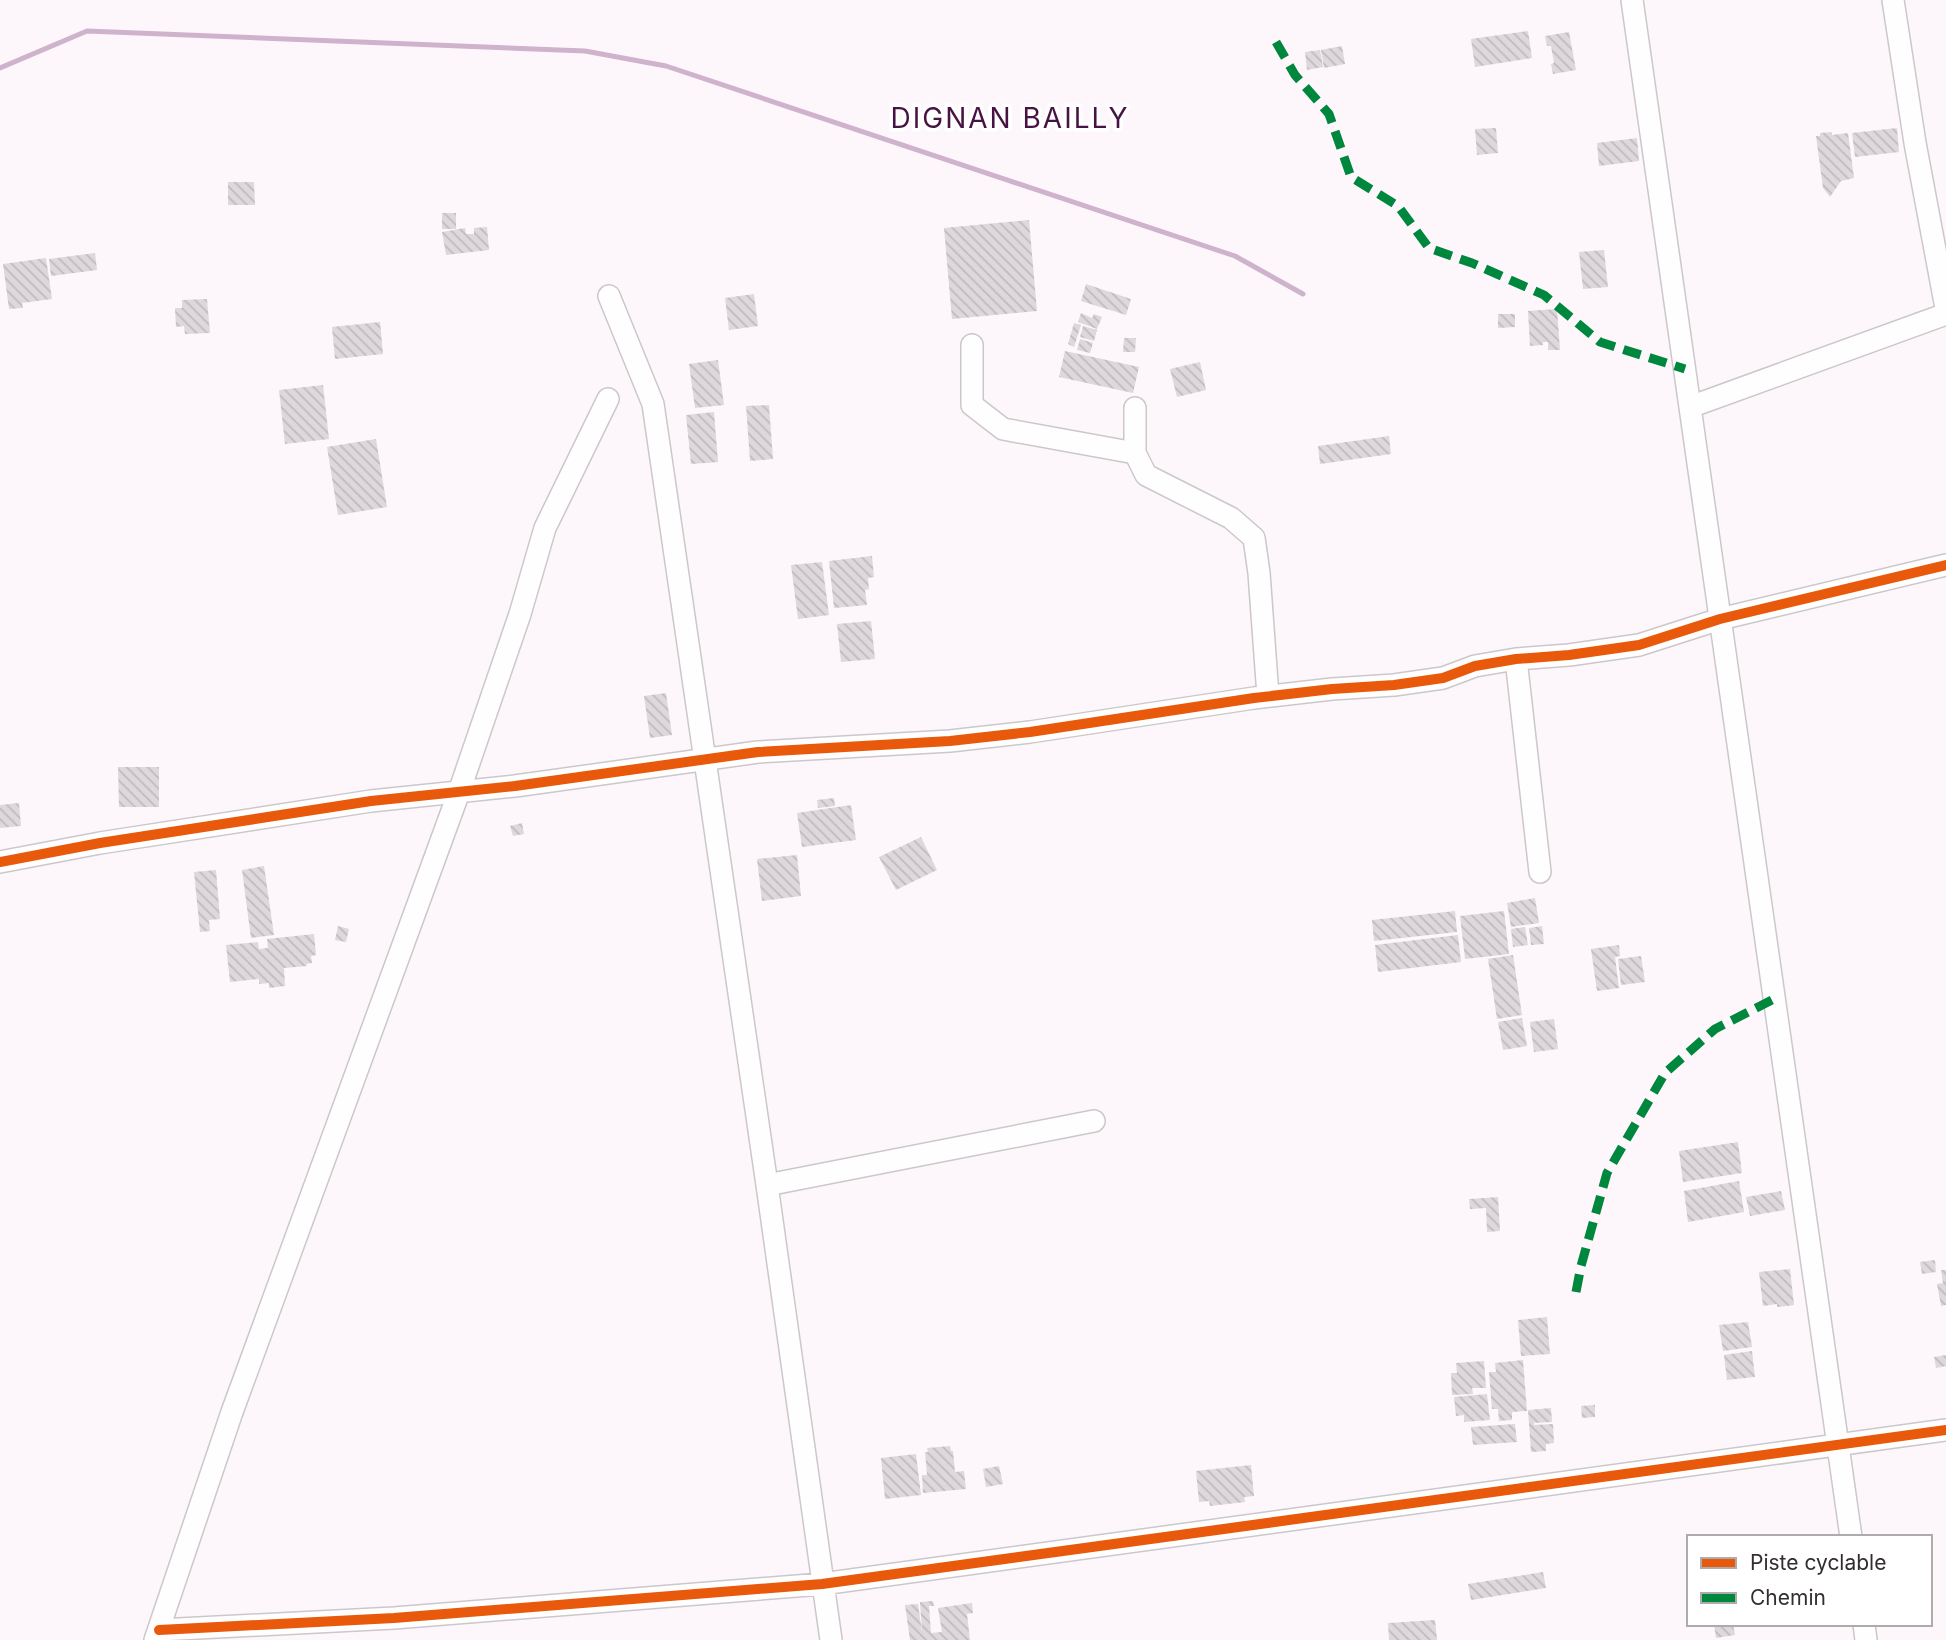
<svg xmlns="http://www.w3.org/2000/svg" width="1946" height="1640" viewBox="0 0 1946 1640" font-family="Inter,sans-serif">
<defs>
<pattern id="building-back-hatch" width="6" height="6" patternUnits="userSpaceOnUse" patternTransform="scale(1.75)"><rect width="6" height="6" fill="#ded8dd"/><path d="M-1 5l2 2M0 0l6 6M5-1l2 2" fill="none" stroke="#bfbabe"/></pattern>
</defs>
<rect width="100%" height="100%" fill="#fdf7fc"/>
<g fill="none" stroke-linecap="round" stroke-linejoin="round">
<path stroke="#cfb2cb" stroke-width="5" d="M0,68L87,31L585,51L666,66L1235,256L1303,294"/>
</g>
<path fill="url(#building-back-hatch)" d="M1528,31L1532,58L1475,67L1471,39Z
M1569,32L1576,70L1553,74L1551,64L1554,63L1551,46H1547L1545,36Z
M1342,46L1345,64L1324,68L1321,50Z
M1320,50L1323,67L1307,70L1305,52Z
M1496,128L1498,153L1477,155L1475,129Z
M1897,128L1899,152L1855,157L1852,133Z
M1832,132V135L1848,133L1854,178L1841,181L1830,197L1823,188L1816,136H1820V133Z
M1637,138L1639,161L1599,166L1597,143Z
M228,182H254L255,205H228Z
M442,213H456V229H442Z
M1029,220L1037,311L952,319L944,228Z
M487,227L489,250L446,255L442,232L465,228L466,234H474V228Z
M1604,250L1608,287L1583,289L1579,252Z
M95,253L97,270L51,276L49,259Z
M46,258L52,299L22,303L23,308L9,309L3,264Z
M1086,284L1131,299L1126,315L1081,301Z
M754,294L758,326L729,330L725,298Z
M207,299L210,333L185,334L184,326L176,327L175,308H182V300Z
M1557,309L1560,350H1548V342H1543V345L1530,346L1528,311Z
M1081,313L1092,318L1094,314L1102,317L1097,329L1078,322Z
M1498,314H1515V327L1498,328Z
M380,322L383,354L335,359L332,327Z
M1074,323L1081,325L1074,347L1068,344Z
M1083,326L1097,330L1094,341L1080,337Z
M1124,338H1136L1135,352H1123Z
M1080,339L1093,343L1090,353L1077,350Z
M1065,351L1139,367L1133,393L1059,377Z
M718,360L724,405L695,408L689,364Z
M1200,362L1206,390L1177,397L1170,369Z
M323,385L329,439L285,444L279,390Z
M769,405L773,459L750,461L746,406Z
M714,412L718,462L691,464L686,415Z
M1389,436L1391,454L1320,464L1318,446Z
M376,439L387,507L338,515L327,447Z
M872,556L874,577L868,578L869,589L865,590L867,605L834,608L829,561Z
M822,562L829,615L798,619L791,565Z
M871,621L875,659L841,662L837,624Z
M666,693L672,735L650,738L644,696Z
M118,767H159V807H119Z
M834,798L835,806L818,808L817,800Z
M19,803L21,826L0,828V805Z
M851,805L856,840L802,847L797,813Z
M522,823L524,834L513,836L510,826Z
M921,837L937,870L896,890L879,857Z
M797,855L801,896L762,901L757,859Z
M264,866L274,935L251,938L242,870Z
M216,870L220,919L209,920L210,931L200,932L194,872Z
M1535,898L1539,923L1511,927L1507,903Z
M1455,911L1457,932L1374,941L1372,920Z
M1504,911L1509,954L1465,959L1460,916Z
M338,926L349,929L346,942L335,940Z
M1542,926L1544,944L1531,945L1529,928Z
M1525,927L1528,945L1513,947L1511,929Z
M314,934L316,955L311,956L312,963L306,964L307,966L284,968L285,986L269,988V983L259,984V979L230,982L226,945L258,942L259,949L268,948L267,939Z
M1458,935L1461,962L1378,972L1375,945Z
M1619,945L1620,956L1615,957L1619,988L1597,991L1591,949Z
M1513,955L1522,1015L1497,1019L1488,959Z
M1641,956L1645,982L1621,985L1618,959Z
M1522,1018L1527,1046L1503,1050L1498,1022Z
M1554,1019L1558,1049L1534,1052L1530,1022Z
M1738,1142L1742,1173L1683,1182L1679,1151Z
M1739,1181L1744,1212L1688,1222L1684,1191Z
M1781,1191L1785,1210L1750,1216L1746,1197Z
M1498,1197L1500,1231L1487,1232L1486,1208L1470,1209L1469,1199Z
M1935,1260L1936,1272L1922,1274L1920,1262Z
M1790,1269L1794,1305L1777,1307V1304L1763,1306L1759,1272Z
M1941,1270H1946V1305L1941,1306L1937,1284L1943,1283Z
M1547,1317L1550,1354L1521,1356L1518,1320Z
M1748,1322L1752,1347L1723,1351L1719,1325Z
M1752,1351L1755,1377L1727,1380L1724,1355Z
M1946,1355V1366L1936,1368L1934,1357Z
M1523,1360L1527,1411L1512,1412V1420L1499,1421L1498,1409H1492L1489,1372H1496L1495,1363Z
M1484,1361L1486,1388H1472L1473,1394L1452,1395L1451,1373H1457L1456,1363Z
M1487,1394L1490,1420L1464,1422V1415L1456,1416L1454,1397Z
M1595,1405V1417L1582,1418L1581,1406Z
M1551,1408L1552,1422L1534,1423V1425L1553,1424L1554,1443L1546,1444V1451L1531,1452L1528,1410Z
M1515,1424L1517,1442L1473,1445L1471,1427Z
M950,1446L951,1451H953L955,1472L964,1471L966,1489L923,1493L922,1475H927L925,1452H928L927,1448Z
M916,1454L921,1495L885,1499L881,1458Z
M1251,1465L1254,1496L1244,1497L1245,1502L1210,1506L1209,1501L1199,1502L1196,1471Z
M999,1466L1003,1484L986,1487L983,1469Z
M1543,1572L1546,1588L1471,1600L1468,1584Z
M933,1601L934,1606H929L931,1633L942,1632L938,1608L972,1603L973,1613L967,1614L970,1640H910L905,1605L918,1604L922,1632L920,1602Z
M1435,1620L1437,1640H1389L1388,1623Z
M1714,1624H1733L1735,1635L1716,1638Z"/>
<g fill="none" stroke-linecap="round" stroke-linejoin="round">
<defs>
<path id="street" d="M1632,0L1851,1537
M1893,0L1915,143L1946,308
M609,296L653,404L767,1185L831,1640
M972,345V405L1003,429L1135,453
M1690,407L1946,314
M1135,408V453L1146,475L1231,518L1254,538L1259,573L1268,696
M1516,659L1540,872
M0,862L100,843L371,801L515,786L758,752L950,741L1030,732L1254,698L1332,689L1394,685L1443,678L1475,666L1516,659L1569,655L1639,645L1720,619L1946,565
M767,1185L1094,1121
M1864,1624L1866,1640
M159,1630L394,1618L822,1584L1946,1430
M155,1640L232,1412L459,792L520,614L545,528L608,399"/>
</defs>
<use href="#street" stroke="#ccc7cb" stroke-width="24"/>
<use href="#street" stroke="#fffeff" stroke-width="21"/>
<path stroke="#00873e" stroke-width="9" stroke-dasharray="18 9" stroke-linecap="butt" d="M1276,42L1295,75L1329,114L1351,177L1398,206L1429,248L1472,263L1544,295L1600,342L1685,369
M1576,1292L1581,1266L1607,1173L1665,1073L1715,1029L1774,999"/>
<defs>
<path id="cycleway" d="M0,862L100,843L371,801L515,786L758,752L950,741L1030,732L1254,698L1332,689L1394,685L1443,678L1475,666L1516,659L1569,655L1639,645L1720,619L1946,565
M159,1630L394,1618L822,1584L1946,1430"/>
</defs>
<use href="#cycleway" stroke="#fff" stroke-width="15"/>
<use href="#cycleway" stroke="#e8590c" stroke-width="10"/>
</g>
<g text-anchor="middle" stroke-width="7" stroke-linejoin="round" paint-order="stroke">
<g font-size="28" letter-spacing="2" fill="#461342" stroke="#fff">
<text x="1010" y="128">DIGNAN BAILLY</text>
</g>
</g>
<rect x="1687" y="1535" width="245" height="91" fill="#ffffff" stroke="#adabad" stroke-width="2"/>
<rect x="1701" y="1558" width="35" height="10" fill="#e8590c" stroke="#adabad" stroke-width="2"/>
<text x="1750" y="1570" font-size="21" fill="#332d32">Piste cyclable</text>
<rect x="1701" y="1593" width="35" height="10" fill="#00873e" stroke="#adabad" stroke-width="2"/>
<text x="1750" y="1605" font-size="21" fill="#332d32">Chemin</text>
</svg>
